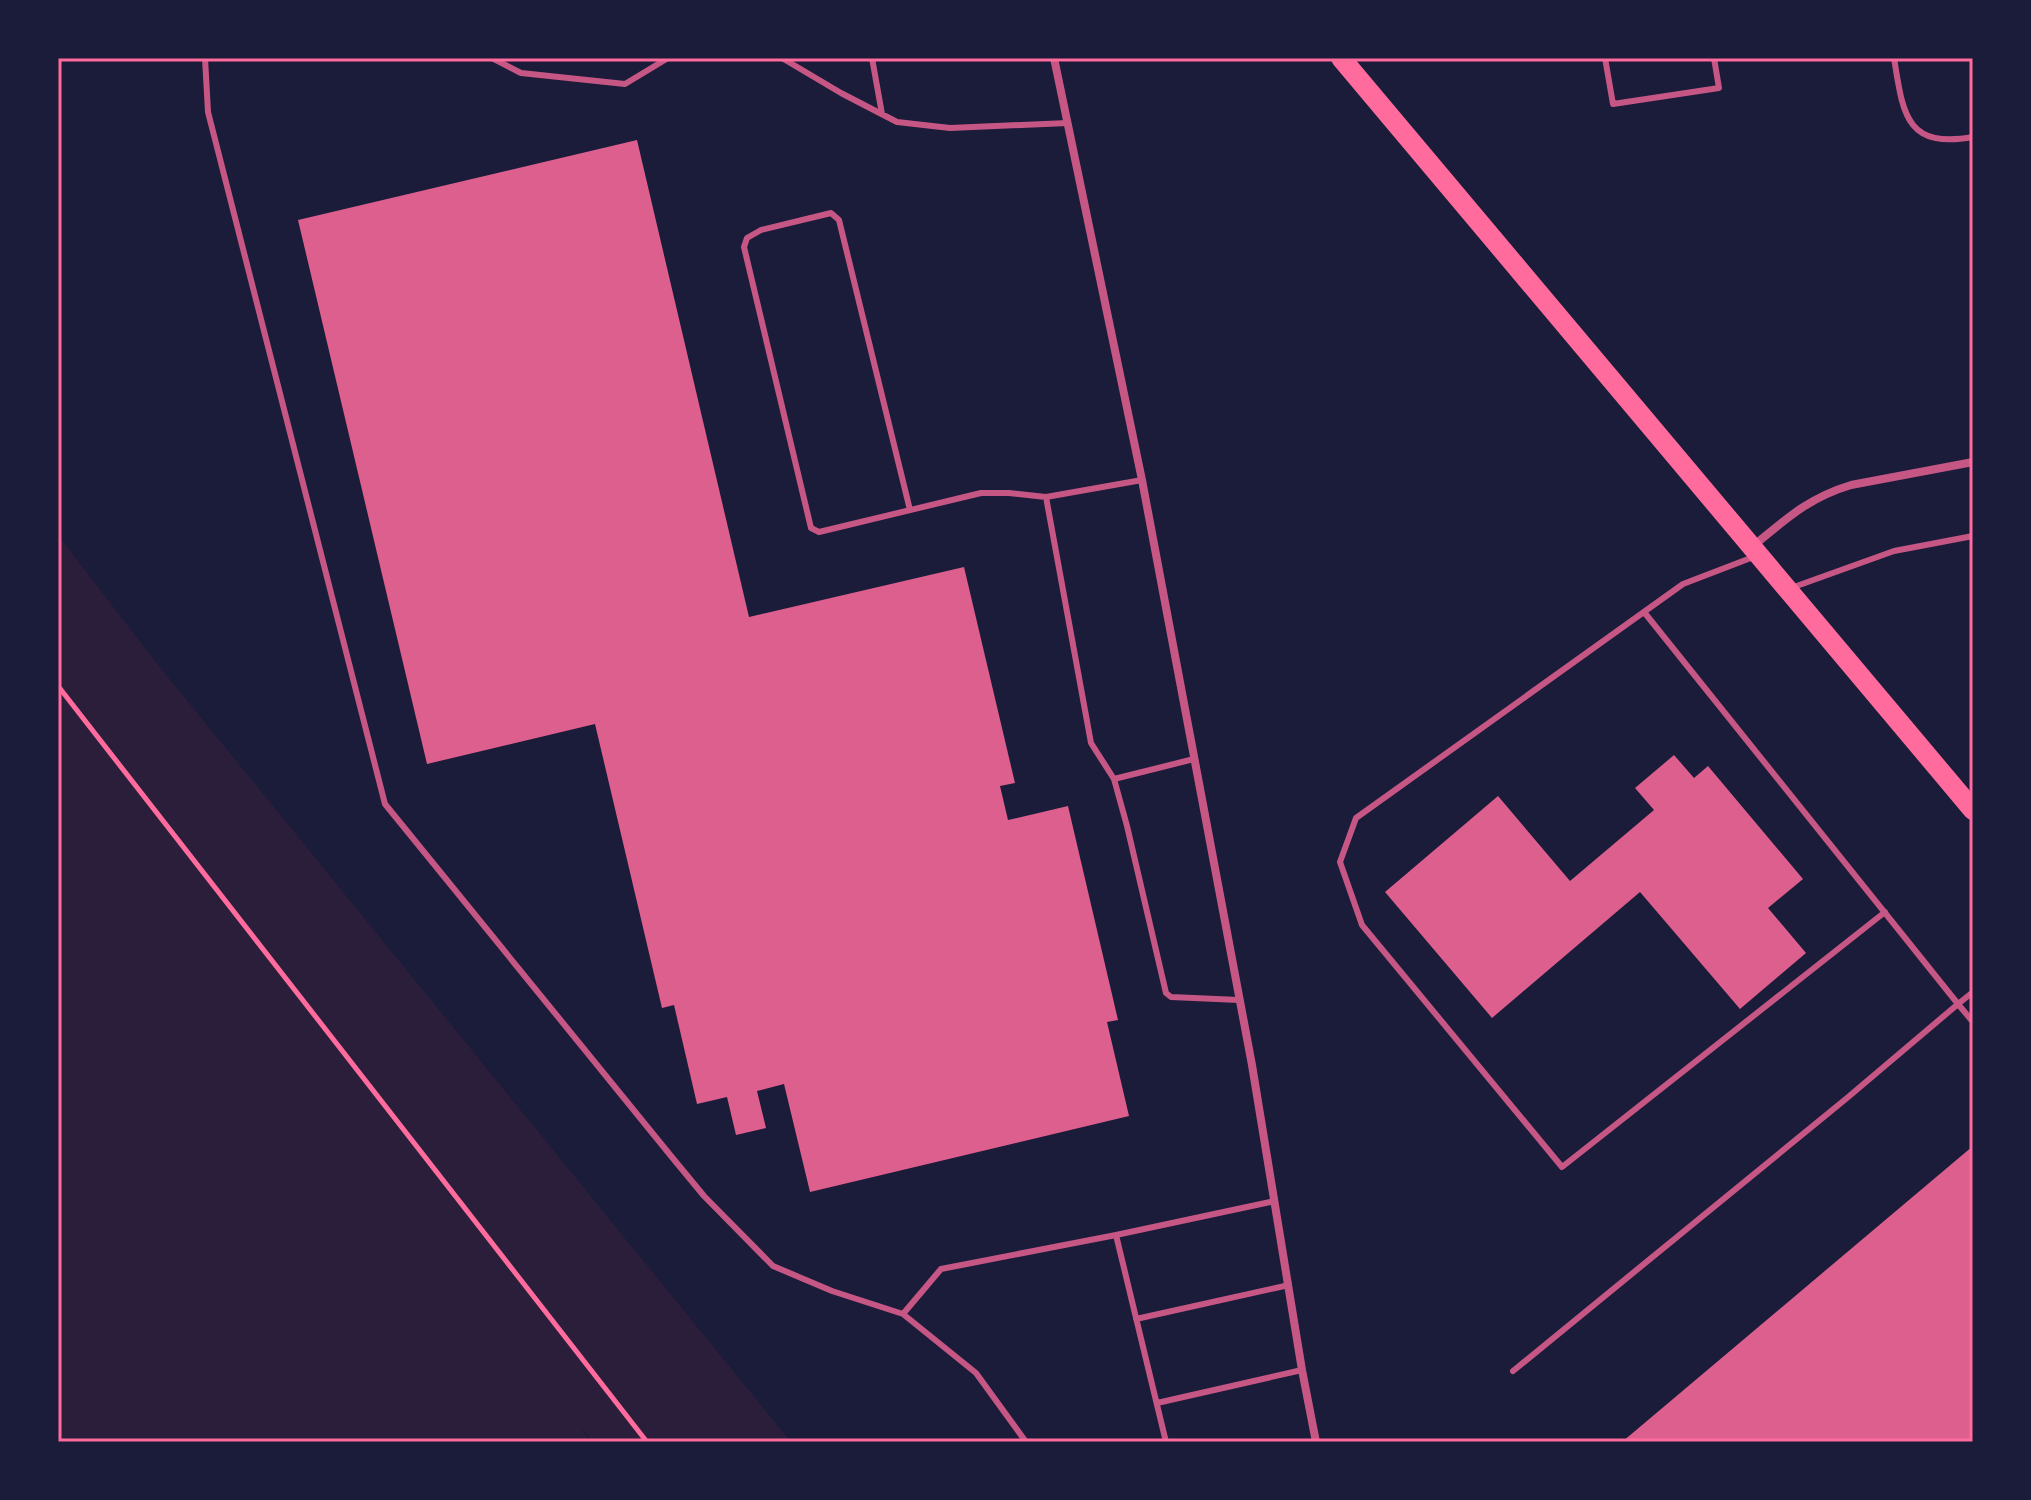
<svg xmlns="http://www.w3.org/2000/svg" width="2031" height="1500" viewBox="0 0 2031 1500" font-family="'IBM Plex Sans',sans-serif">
<rect width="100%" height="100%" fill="#1b1b3a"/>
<path fill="#2a1e3b" d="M58,535L155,661L791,1442H593L578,1424L591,1442H58Z"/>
<path fill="#dd5f8e" d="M637,140L749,617L964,567L1015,783L1000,786L1008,820L1068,806L1118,1020L1107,1022L1129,1116L810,1192L784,1084L757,1091L766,1128L736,1135L727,1097L697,1104L674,1005L662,1008L595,724L427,764L298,220Z
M1674,755L1694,778L1708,766L1803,879L1768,908L1806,953L1740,1009L1640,892L1492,1018L1385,892L1498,796L1570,881L1654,810L1635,788Z
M1973,1146V1442H1622Z"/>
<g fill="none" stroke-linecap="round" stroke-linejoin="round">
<path stroke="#ff6b9d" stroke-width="5" d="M58,686L647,1442"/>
<path stroke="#c65784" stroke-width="6" d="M205,58L208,112L385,804L671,1156L704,1196L773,1266L832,1291L903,1314L976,1373L1026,1442
M492,58L521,73L625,84L668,58
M782,58L841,93L897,122L950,128L1068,123
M872,58L882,114
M1605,58L1613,104L1719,88L1714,58
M1894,58C1903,113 1905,149 1973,137
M1046,497L1091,743L1114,779L1194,759
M910,510L839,220L831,213L761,230L747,238L744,247L811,528L819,532L981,493H1009L1046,497L1142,480
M1756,556L1683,584L1356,818L1340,862L1362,925L1562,1167L1885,912
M1791,588L1894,551L1973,536
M1644,612L1958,1004L1973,992
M1114,779L1127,826L1166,993L1171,997L1239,1000
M903,1314L941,1269L1116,1235
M1136,1319L1289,1285
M1513,1371L1847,1098L1958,1004L1973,1022
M1157,1403L1302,1370
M1166,1442L1116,1235L1275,1201"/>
<path stroke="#c65784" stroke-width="8" d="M1054,58L1142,480L1252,1065L1302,1370L1316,1442
M1752,547C1786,519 1808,498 1851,485L1973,462"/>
<path stroke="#ff6b9d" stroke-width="20" d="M1341,58L1973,810"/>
</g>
<rect width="2031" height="1500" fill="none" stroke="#1b1b3a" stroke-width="120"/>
<rect x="60" y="60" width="1911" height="1380" fill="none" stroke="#ff6b9d" stroke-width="3"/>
</svg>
